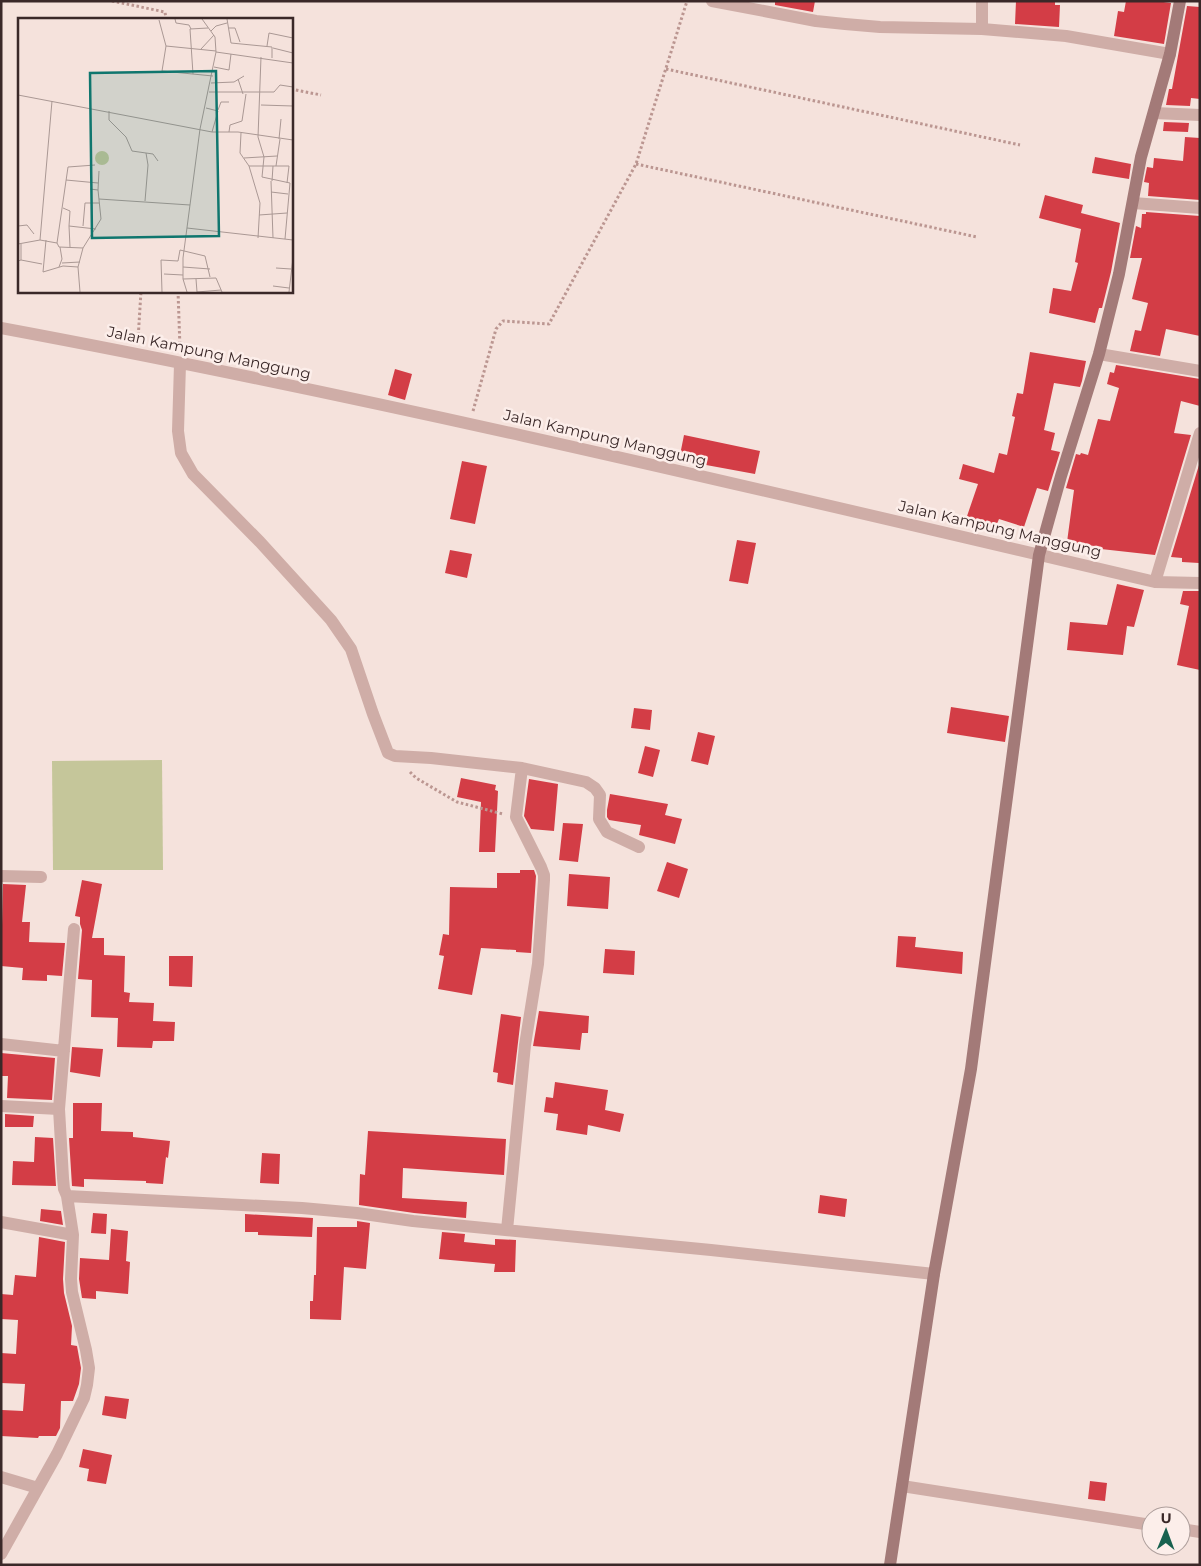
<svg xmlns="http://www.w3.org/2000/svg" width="1201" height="1566" viewBox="0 0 1201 1566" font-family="Montserrat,sans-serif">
<rect width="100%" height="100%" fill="#f5e2dc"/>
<path fill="#c5c69a" d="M162,760L163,870H53L52,761Z"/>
<path fill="#d33d46" d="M775,1H815L813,12L775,5Z
M1016,1H1055V5H1060L1059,27L1015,24Z
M1126,1H1156L1171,3L1164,44L1114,36L1118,11L1124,12Z
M1187,6L1200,7V99L1191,98L1190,106L1166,105L1169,89H1172Z
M1164,122L1189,123L1188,132L1163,131Z
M1185,137L1200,138V200L1148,196L1149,183L1144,182L1147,167L1153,168L1154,158L1183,161Z
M1095,157L1131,164L1129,179L1092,173Z
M1045,195L1083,205L1081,213L1120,223L1111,272L1102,308H1099L1095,323L1049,313L1053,288L1071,291L1078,263L1075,262L1081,229L1039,218Z
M1146,212L1200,216V336L1166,329L1160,356L1130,351L1135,330L1141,331L1148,303L1132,299L1142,258H1130L1136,226L1141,228L1142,214H1146Z
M1030,352L1086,361L1082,381L1080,387L1054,383L1044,430L1055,433L1051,450L1060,452L1048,491L1037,488L1024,527L999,519L994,531L965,522L978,484L959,479L963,464L994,473L999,453L1007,455L1015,417L1012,416L1017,393L1023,394Z
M1116,365L1200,379V406L1181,401L1174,433L1191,435L1155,555L1101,549V547L1067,542L1074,490L1066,488L1076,454L1080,455L1081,453L1088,455L1098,419L1110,421L1119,388L1107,384L1110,372L1114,373Z
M395,369L412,374L405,400L388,395Z
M684,435L760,451L755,474L679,460Z
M462,461L487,466L475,524L450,519Z
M1199,465V563L1182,562V558L1171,557Z
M737,540L756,543L748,584L729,581Z
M450,550L472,554L467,578L445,573Z
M1117,584L1144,590L1134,627L1127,626L1123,655L1067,650L1070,622L1107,625Z
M1183,591H1200V670L1177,665L1189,606L1180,604Z
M951,707L1009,716L1005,742L947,733Z
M634,708L652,710L650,730L631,728Z
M698,732L715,736L708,765L691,761Z
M645,746L660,750L653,777L638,773Z
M461,778L496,785L495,790L498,791L495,852H479L481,802L457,797Z
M529,779L558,784L554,831L531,829L524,816Z
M610,794L668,804L665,815L682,819L675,844L639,835L641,825L609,820L607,817V810Z
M563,823L583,824L578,862L559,860Z
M667,862L688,869L679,898L657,891Z
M520,870H534L536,876L531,953L516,952V950L481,948L472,995L438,989L444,956L439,955L443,934L449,935L450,887L497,888V873H520Z
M569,874L610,877L608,909L567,906Z
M82,880L102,884L92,938H104V955L125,956L124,992L130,993L129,1002L154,1003L153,1021L175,1022L174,1041H153L152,1048L117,1047L118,1018L91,1017L92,980L78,979L82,930L80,924V917L75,916Z
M3,884L26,885L22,922H30L29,942L65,943L62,976L47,975V981L22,980L23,968L1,966Z
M898,936L916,937L915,947L963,952L962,974L896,967Z
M605,949L635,951L634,975L603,973Z
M169,956H193L192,987L169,986Z
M539,1011L589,1016L588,1033H582L580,1050L533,1046Z
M501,1014L521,1017L513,1085L497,1082L498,1073L493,1072Z
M72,1047L103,1049L100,1077L70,1072Z
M1,1053L55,1058L52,1100L7,1098L8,1076H1Z
M555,1082L608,1090L605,1110L624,1114L620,1132L588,1125L587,1135L556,1130L558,1114L544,1112L546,1097L553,1098Z
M73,1103H102L101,1131L133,1132V1137L170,1141L168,1158L166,1157L163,1184L146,1183V1181L84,1179V1187L72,1186L69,1138H73Z
M5,1114L34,1116L33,1127H5Z
M368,1131L506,1139L504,1175L403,1168L402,1198L467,1202L466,1218L414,1213L359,1205L360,1174L365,1175Z
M35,1137L53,1138L56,1186L12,1185L13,1161L34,1162Z
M262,1153L280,1154L279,1184L260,1183Z
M820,1195L847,1199L845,1217L818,1213Z
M41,1209L61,1211L63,1225L40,1221Z
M93,1213L107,1214L106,1234L91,1233Z
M245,1214L313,1218L312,1237L258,1235V1232H245Z
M357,1221L370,1223L366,1269L344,1267L341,1320L310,1319V1301H313L314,1275H316L317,1227H357Z
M111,1229L128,1231L126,1261L130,1262L128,1294L96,1291V1299L82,1298L79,1279L80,1258L109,1260Z
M442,1232L465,1234L464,1242L495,1245V1239L516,1240L515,1272H494L495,1264L439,1259Z
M39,1237L65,1242L63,1279L64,1293L72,1326L71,1345L77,1346L81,1368L79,1384L73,1401H61L60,1428L56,1436H39L38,1438L1,1436L2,1410L23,1411L25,1384L1,1383V1353L16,1354L18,1320L1,1319V1294L13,1295L15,1275L36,1277Z
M105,1396L129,1399L126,1419L102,1415Z
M83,1449L112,1455L106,1484L87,1481L89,1469L79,1467Z
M1090,1481L1107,1483L1105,1501L1088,1499Z"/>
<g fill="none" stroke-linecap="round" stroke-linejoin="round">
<path stroke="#bb9691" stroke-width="3" stroke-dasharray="2.5 2.5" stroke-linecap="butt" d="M112,1L165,12L166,19
M666,69L1020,145
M291,89L321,95
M636,164L977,237
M178,291L180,348
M138,340L141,291
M473,411L496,329L503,321L549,324L636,164L687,1
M410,772L416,778L457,802L503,814"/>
<path stroke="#cfada7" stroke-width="12" d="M712,1L816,21L845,24L880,27L982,29L1066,36L1170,54
M982,29V1
M1154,113L1200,115
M1133,203L1200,208
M1,328C388,400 771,492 1155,582L1200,583
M1099,354L1200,371
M180,364L178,431L181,453L193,474L260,542L331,620L351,649L373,714L388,753L395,756L431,758L522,768L586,782L595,788L600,795L599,819L607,832L639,847
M1155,582L1200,433
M1,876L41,877
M1,1044L64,1051
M1,1106L59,1109L63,1178L64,1189L67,1196L73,1235L71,1279L72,1292L86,1350L89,1368L87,1385L84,1398L57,1454L1,1554
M59,1109L74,929
M67,1196L302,1208L357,1213L413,1221L711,1250L934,1274
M1,1222L73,1235
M507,1230L525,1045L538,964L544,880V875L541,867L516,817L522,768
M1,1477L38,1488
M902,1486L1151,1525
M1181,1529L1200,1532"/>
<path stroke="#a37a78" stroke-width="12" d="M890,1565L934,1274L971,1069L1039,555L1061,476L1099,354L1119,274L1141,157L1170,54L1180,1"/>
</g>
<g text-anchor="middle" stroke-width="5" stroke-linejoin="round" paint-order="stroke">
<g font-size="15" fill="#3a2828" stroke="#fceeea">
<text transform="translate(209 353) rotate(12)" y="5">Jalan Kampung Manggung</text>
<text transform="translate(605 438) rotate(13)" y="5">Jalan Kampung Manggung</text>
<text transform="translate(1000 529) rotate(13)" y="5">Jalan Kampung Manggung</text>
</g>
</g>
<g transform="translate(18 18)">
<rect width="275" height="275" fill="#f5e2dc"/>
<path d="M77 140a7 7 0 1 1 14 0a7 7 0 1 1-14 0Z" fill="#c5c69a"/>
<path fill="none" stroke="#aa9894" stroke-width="1" d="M157,1L158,5L171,7L173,11M209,1L213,25L254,29V40M141,2L148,28L144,53L195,58M211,10H217L222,24M193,13L198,8L209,5M148,28L198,33M249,28L251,15L275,20M255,30L275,35M183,31L196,17M198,34L275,45M243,39L240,119L246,139L244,159L272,165L267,221M196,49L211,52L213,36M175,56L172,11L190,10M220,61L225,76M193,65L216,64L226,58M191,74H256L262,67L275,69M0,77L194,114H220L275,122M243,87L275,88M188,90L200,93L194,114M200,92L203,84H211M91,93V102L108,119L114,133L135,136L140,143M211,114L212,107L224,103L228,76M223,115L222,135L231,148L242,185L240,220M261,121L263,101M262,121L258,148H271L269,165M226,140L259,138M231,148H258M48,162L80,165M253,163L255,220M254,163L255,148M80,172L81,153M253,174L270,176M81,181L172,187M127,183L130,147L128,135M45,190L52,193L51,208M241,197L269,195M0,208L9,207L16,216M65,208L67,185H81M169,210L275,222M22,222L34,83M28,222L25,254L45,248L60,249M39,225L50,149L77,147M0,226L22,222L39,225L41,229L65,230M52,229L51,208L78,211M3,242L24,246M0,243L3,242V226M44,245L62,244M41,249L44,241L42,229M165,249L192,251M258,250L273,251M146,256L165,257M165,261L198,260L204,274M178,261L179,274L203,272M255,268L271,270M62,274L60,249L65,230L83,201L80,172L72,171M144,274L143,242L160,243L162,232L187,238L192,259M169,274L165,261V240L182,111L198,34L197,19L184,1M271,274L275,240"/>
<path fill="#0f766e" fill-opacity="0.15" stroke="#0f766e" stroke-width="2.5" d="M198,53L201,218L74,220L72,55Z"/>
<rect width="275" height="275" fill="none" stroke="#3a2828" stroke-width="2.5"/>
</g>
<rect width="1201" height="1566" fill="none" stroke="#3a2828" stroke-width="5"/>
<g transform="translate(1166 1531) rotate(1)"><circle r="24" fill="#fceeea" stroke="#ae9f9c"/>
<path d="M0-4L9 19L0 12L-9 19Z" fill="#18614f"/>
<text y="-8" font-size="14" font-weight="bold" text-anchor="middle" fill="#3a2828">U</text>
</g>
</svg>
